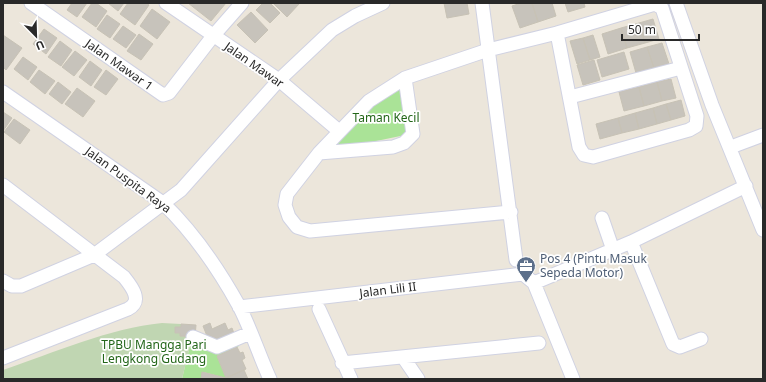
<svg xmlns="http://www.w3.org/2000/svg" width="766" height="382" viewBox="0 0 766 382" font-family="'Noto Sans',sans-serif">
<rect width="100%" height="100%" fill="#ece6db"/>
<path fill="#aae397" d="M402,85L410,134L328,151L375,102Z
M235,336L239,346L217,356L226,378L203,372L201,379H182L192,337Z"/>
<path fill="#c0d6b2" d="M162,323L181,324V327H175V333H180V336L192,337L182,379H3V370C53,353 110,328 162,323Z"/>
<path fill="#c7c3bb" stroke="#c7c2b5" d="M72,3H87L77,17L67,10Z
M92,3H96L107,11L96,27L82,17Z
M108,3H124L118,11Z
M128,3H146L149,5L135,25L120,14Z
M188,3H226L211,21Z
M263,3H270L280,13L270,23L256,10Z
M273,3H298L299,4L287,17Z
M444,3H467L469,14L447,18Z
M521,3H532L538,22L520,28L512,6Z
M532,3H552L556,16L538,22Z
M565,3H584L585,7L568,12Z
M152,9L170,22L157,39L140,26Z
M251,12L268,30L255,43L237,25Z
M107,15L120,24L110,38L97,29Z
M653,19L659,39L645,43L639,23Z
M639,23L645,43L627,48L621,28Z
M123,26L136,35L126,48L113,39Z
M621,28L627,48L608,54L602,34Z
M44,29L57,38L46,54L33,44Z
M139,34L153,44L141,60L127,51Z
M3,35L22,48L6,70L3,67Z
M593,35L600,57L590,60L583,38Z
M583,38L590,60L577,64L570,41Z
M60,41L72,50L61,66L48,57Z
M662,43L669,64L654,68L647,47Z
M647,47L654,68L636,73L630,52Z
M75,51L87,60L74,76L62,67Z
M624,52L629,69L602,77L597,60Z
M23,57L37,67L28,80L14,69Z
M594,60L600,80L583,85L577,65Z
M90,61L102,70L91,86L79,77Z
M39,70L55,81L45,94L30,82Z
M106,70L118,79L106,95L94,87Z
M671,79L676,98L662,101L657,82Z
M58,82L71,92L62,104L49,94Z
M657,82L662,101L644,106L639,87Z
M639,87L644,106L624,111L619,92Z
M77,88L95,101L83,117L65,104Z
M681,100L685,116L671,120L666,104Z
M666,104L671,120L657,124L653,108Z
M653,108L657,124L639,129L635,113Z
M3,112L12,118L3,131Z
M635,113L639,129L622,133L618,118Z
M618,118L622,133L600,139L596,124Z
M14,119L30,130L20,144L4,132Z
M210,323L212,329L225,323L228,330L232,328L235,336L218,343L216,338L209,341L203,326Z
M181,324L196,325L195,337L180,336V333H175V327H181Z
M237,347L240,353L243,352L245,358L242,360L246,369L226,378L217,356Z
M244,370L248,379H201L202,372L226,378Z"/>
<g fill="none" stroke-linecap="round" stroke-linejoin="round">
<defs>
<path id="minor" d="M31,3L163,95L169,93L213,36L242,3
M166,3L279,80L339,131
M482,3L516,260
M676,3L712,105L763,230
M3,92L163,203C194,233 218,268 239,306C251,329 259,355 270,379
M570,97L681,68
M731,147L763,135
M319,153L393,147L404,143L413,134L405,78
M3,185L124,277C132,287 143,301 128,309L3,358
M511,212L310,231L297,227L289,217L285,205L287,194L319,153L369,101L405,78L488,50L557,33L655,4L662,8L697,116L696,126L689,130L593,157L584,155L579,147L557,33
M602,218L613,250
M631,242L673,344L680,347L701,339
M3,281L12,286H21L94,255L181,190L279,80L332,30L355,16L383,3
M534,283L631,242L746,186
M239,307L523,274L534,283L573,379
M319,309L351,379
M193,337L217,347L250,333
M403,357L418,379
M342,363L539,343"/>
</defs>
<use href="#minor" stroke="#d0d2e2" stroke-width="15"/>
<use href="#minor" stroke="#fff" stroke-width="13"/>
</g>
<defs>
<symbol id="office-pin" viewBox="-11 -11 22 30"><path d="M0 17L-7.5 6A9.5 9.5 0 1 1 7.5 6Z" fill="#5c6f8a" stroke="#fff"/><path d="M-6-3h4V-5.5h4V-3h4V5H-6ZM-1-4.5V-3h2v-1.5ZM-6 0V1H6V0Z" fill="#fff"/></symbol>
</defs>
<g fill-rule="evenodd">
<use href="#office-pin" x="515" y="255" width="22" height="30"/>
</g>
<g text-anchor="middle" stroke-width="3.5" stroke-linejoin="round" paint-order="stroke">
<g font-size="12" fill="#292929" stroke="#fff">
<text transform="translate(119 65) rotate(35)" y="4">Jalan Mawar 1</text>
<text transform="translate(254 65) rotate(35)" y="4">Jalan Mawar</text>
<text transform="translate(128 180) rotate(36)" y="4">Jalan Puspita Raya</text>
<text transform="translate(388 290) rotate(-7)" y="4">Jalan Lili II</text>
</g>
<g font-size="12" fill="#236619" stroke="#fff">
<text x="386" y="122">Taman Kecil</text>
<text x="154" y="349">TPBU Mangga Pari<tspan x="154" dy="14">Lengkong Gudang</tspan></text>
</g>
<g font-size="12" fill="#4e5e75" stroke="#fff" text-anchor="start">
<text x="540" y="263">Pos 4 (Pintu Masuk<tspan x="540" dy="14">Sepeda Motor)</tspan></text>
</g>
</g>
<rect width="766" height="382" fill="none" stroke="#292929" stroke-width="8"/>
<g transform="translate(36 36) rotate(157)" stroke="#ffffff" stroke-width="3" paint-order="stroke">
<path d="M0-3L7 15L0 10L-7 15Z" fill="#292929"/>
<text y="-6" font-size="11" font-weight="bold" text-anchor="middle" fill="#292929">U</text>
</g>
<path d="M622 34v6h77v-6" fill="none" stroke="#292929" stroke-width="2"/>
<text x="628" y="34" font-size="12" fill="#292929" stroke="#ffffff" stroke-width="3" paint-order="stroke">50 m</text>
</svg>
